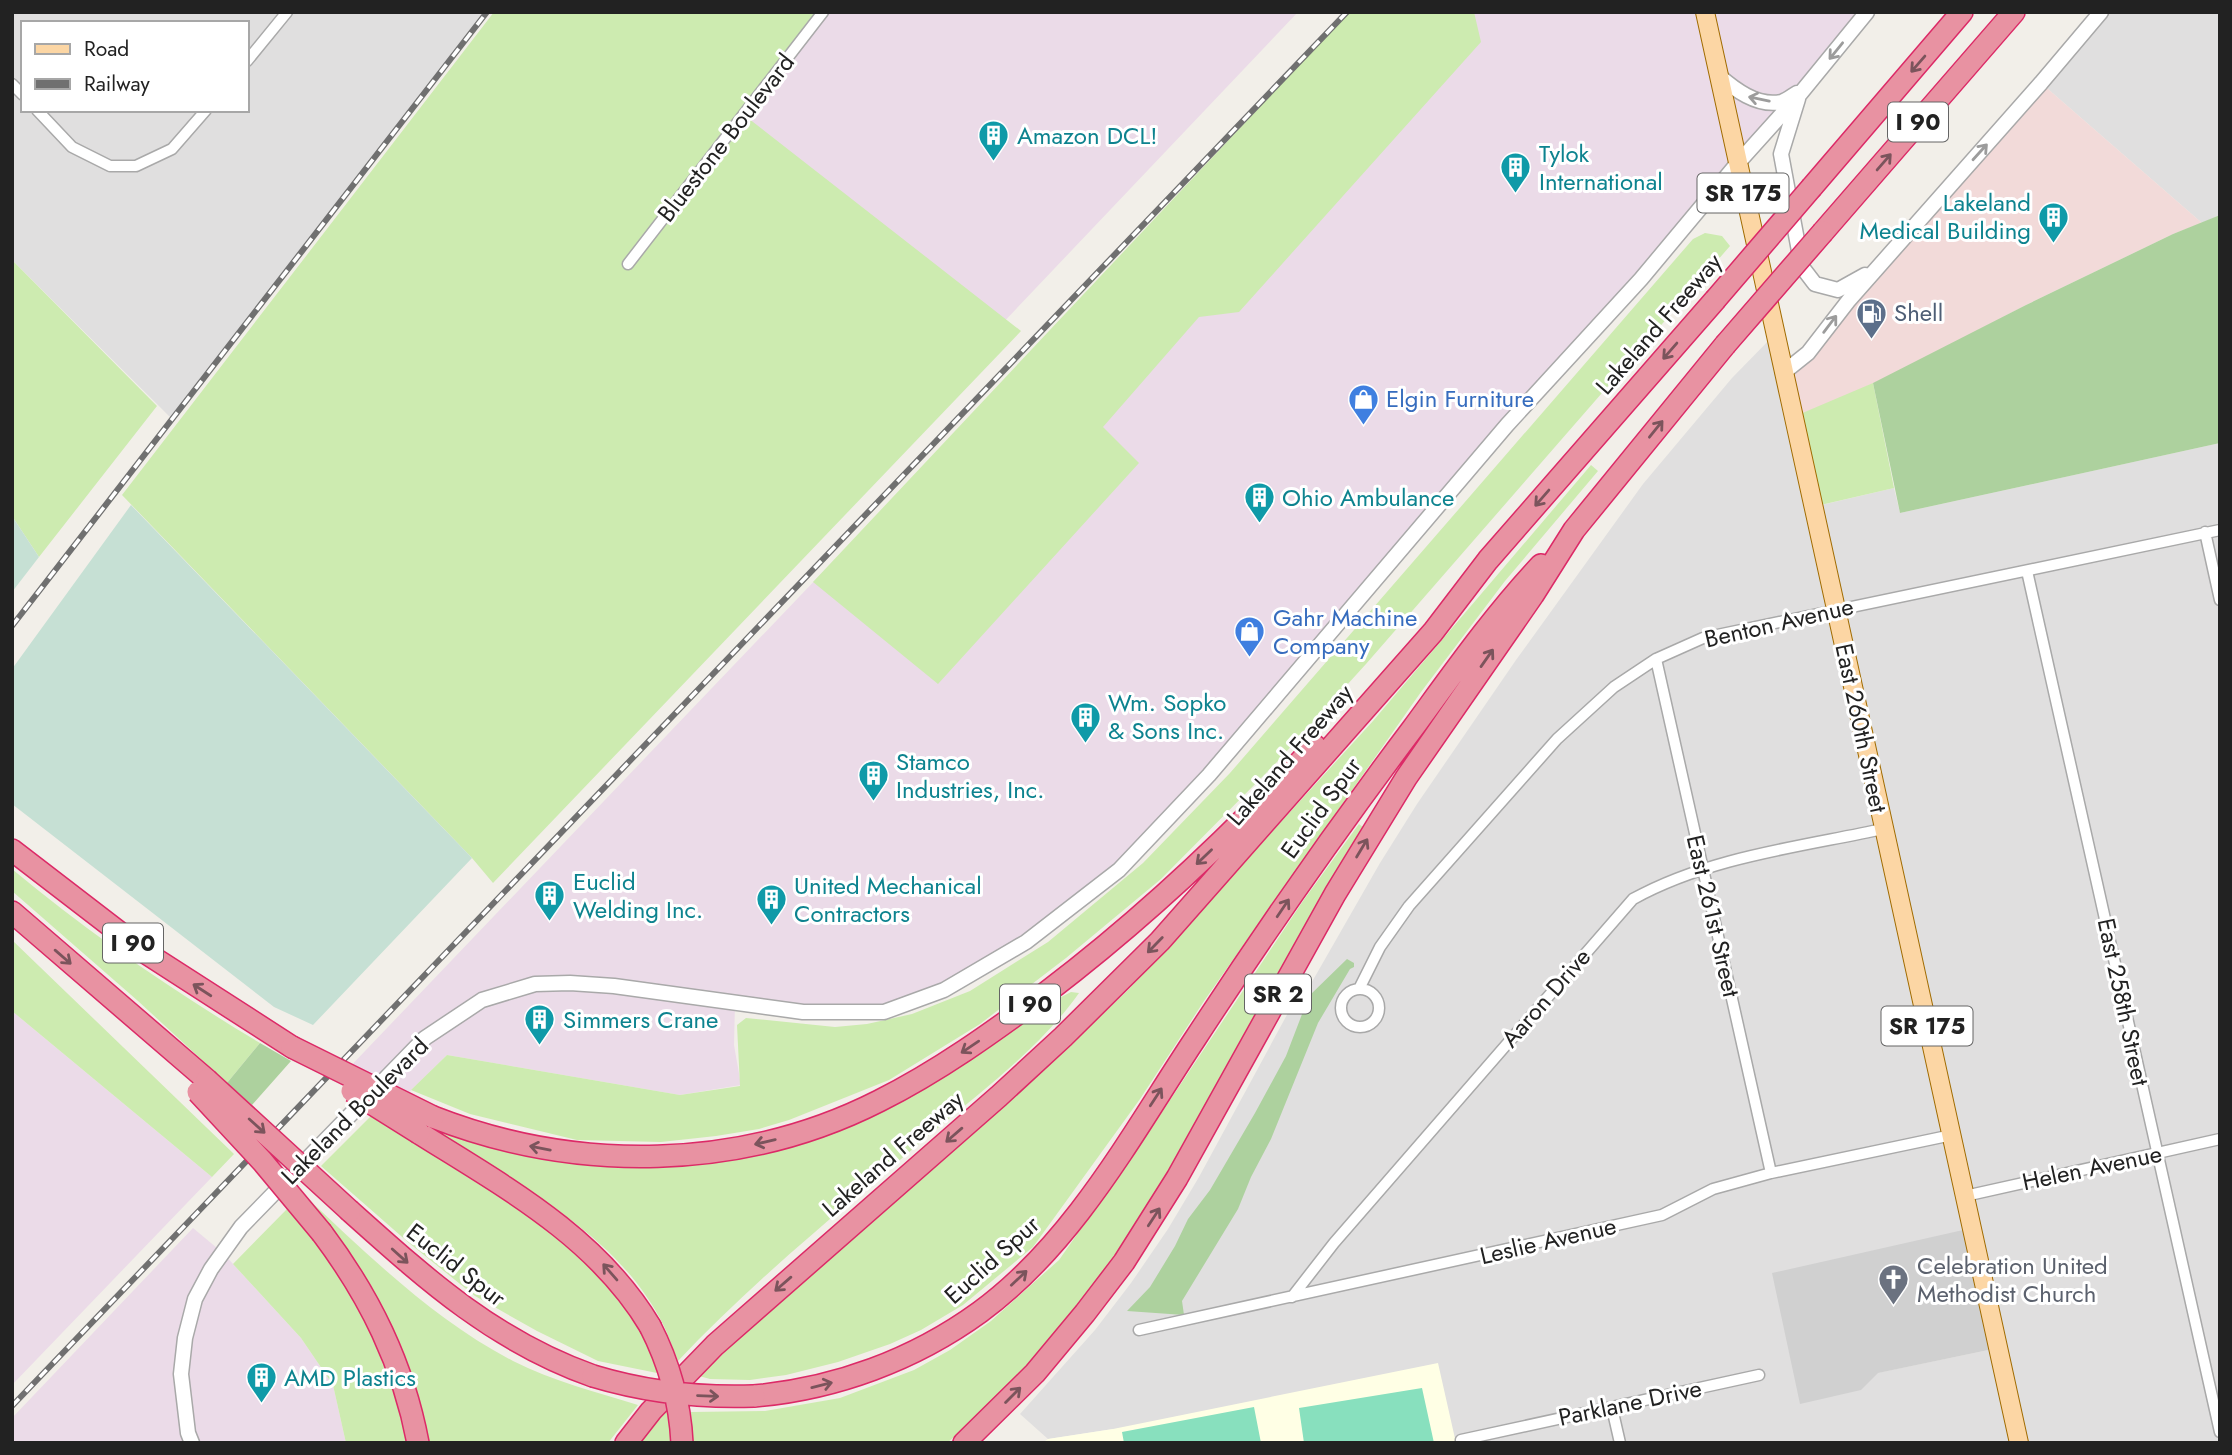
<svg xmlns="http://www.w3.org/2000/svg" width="2232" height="1455" viewBox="0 0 2232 1455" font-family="Jost,sans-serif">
<rect width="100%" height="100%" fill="#f2efe9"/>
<path fill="#e0dfdf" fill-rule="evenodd" d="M12,12H487L173,420L12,260ZM23,23H247V110H23Z
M2101,12H2220V215L2202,223L2041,83Z
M1775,334L1813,507L1894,488L1900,513L2220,443V1443H1454L1113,1429L1048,1439L1020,1414L1095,1330L1131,1283L1168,1229L1199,1177L1295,1000L1301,1001L1380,863L1417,804L1516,660L1643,484L1732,378ZM1971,1228L1998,1348L1877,1373Z"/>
<path fill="#f2dad9" d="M2041,83L2202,223L2173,234L2026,305L1906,368L1839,399L1793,417L1786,385L1849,300Z"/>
<path fill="#ebdbe8" d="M566,12H1298L585,763Z
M1358,12H1867L1119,870L1026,942L884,1012L735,1003L734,1045L741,1085L680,1095L447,1055L400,1101L344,1073Z
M12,1011L212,1177L12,1385Z
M193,1228L223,1253L301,1338L333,1385L346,1443H12V1418Z"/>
<path fill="#ffffe5" d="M1438,1363L1456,1443H1042L1048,1439L1113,1429Z"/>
<path fill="#d0d0d0" d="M1972,1228L1998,1348L1878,1373L1861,1390L1800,1404L1772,1273Z"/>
<path fill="#cdebb0" d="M494,12H823L744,115L1021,331L493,883L472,858L122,495Z
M1349,12H1474L1481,42L1239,312L1199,317L1103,427L1139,463L938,684L813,582Z
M1705,233L1722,236L1730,246L1366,664L1276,763L1161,879L1066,958L980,1024L889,1080L789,1120L759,1129L716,1136L661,1142L577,1140L470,1114L411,1090L447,1055L680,1095L740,1086L737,1025L746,1018L835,1027L867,1024L912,1014L970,991L1048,942L1143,863L1230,773L1693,239Z
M12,260L157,406L39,557L12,516Z
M1873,383L1894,488L1812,507L1793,417Z
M1591,465L1598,471L1505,581L1421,692L1204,1001L1140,1099L1033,1247L963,1305L921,1330L890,1344L838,1362L786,1375L750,1380L710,1379L699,1376L720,1357L739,1335L1049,1065L1128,990L1373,721Z
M1359,824L1364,828C1231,1037 1144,1282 947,1443H693L691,1412L765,1411L840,1398L914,1370L950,1350L991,1321L1059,1260L1142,1142L1303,901Z
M12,869C90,934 173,991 260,1043L227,1083L138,1001L12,891Z
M12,940L234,1154L212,1177L12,1011Z
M1071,992L1079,993C1040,1048 984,1089 933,1132C846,1206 756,1278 678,1361C673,1349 669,1337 664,1326C616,1230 515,1185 430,1129L433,1125L505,1151L600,1166L645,1168L744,1158L849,1126L911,1095L1044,1006Z
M371,1116L418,1142L560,1236L605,1275L646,1338L662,1374L598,1361L537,1331L475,1296L409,1243L321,1166Z
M304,1195C368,1255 434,1320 513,1361C552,1381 597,1392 638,1405L608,1443H426L415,1397L388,1318Z
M287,1209C300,1223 316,1237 327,1253C366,1310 396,1375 409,1443H346L333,1385L301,1338L233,1264Z
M665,1409H672L675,1443H633Z"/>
<path fill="#add19e" d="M2220,215V443L1900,513L1873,383L2026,305L2173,234Z
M1347,959L1354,963V967L1350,969L1318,1023L1271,1139L1251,1177L1238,1209L1182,1301L1184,1315L1127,1311L1150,1287L1175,1246L1188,1219L1210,1190L1255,1113L1286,1056L1309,996Z
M260,1043L291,1061L252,1105L227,1083Z"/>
<path fill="#c6e0d4" d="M131,505L472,858L313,1025L274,1007L12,804V669Z
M12,516L39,557L12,592Z"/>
<path fill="#88e0be" d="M1422,1388L1434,1443H1304L1299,1408Z
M1254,1407L1261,1443H1124L1122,1432Z"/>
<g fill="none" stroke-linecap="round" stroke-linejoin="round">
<defs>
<path id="minor" d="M247,61L287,12
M12,84L23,95
M37,110L72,147L110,166H136L172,149L206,110
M628,264L823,12
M2205,532L2220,600
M2027,571L2220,1432
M1656,659L1771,1173
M1359,989L1380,947L1409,906L1557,739L1614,687L1656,659L1703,638L2220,530
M1341 1008a19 19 0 1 1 38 0a19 19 0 1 1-38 0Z
M1965,1196L2220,1139
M1292,1297L1334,1243L1633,899C1709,857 1799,847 1883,829
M1139,1330L1662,1215L1713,1189L1771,1173L1952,1135
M1612,1408L1620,1443
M1461,1440L1759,1375"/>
<path id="tertiary" d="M1718,75C1734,89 1757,107 1781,102C1786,101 1792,96 1797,93
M1798,99L1781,154L1802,267L1815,284L1838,290L1865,275
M1783,373L1808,353L1849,300L2041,83L2101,12
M192,1443L188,1433L181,1374L185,1338L195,1299L211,1269L241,1227L425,1038L482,1000L535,984L570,983L614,986L803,1012H884L944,990L1026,942L1119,870L1209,775L1507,425L1641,279L1737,164L1800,94L1867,12"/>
<path id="primary" d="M1705,12L2019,1443"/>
<path id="motorway" d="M1812,187L1962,12
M1823,232L2014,12
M12,850L146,953L292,1047
M12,912L207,1080
M433,1117C576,1173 741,1171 879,1101C939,1071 993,1032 1047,992C1143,919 1232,835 1315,746
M419,1133C505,1187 597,1237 650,1326
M350,1211C426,1279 494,1341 593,1376
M322,1233C370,1297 403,1364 418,1443
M754,1396C835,1389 914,1360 980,1312C1074,1243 1132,1134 1195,1039C1264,933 1337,829 1413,728C1454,672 1494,615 1541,565
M626,1443L651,1411L715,1345L999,1096L1063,1037L1160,941L1433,632L1488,560L1715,300
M964,1443L1035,1373L1085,1313L1124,1262L1177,1178L1335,894L1406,778L1533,595L1574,530L1725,345"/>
</defs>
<use href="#minor" stroke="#a9a9a9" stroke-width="13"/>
<use href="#tertiary" stroke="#a9a9a9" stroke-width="17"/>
<use href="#primary" stroke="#a06b00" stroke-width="20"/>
<use href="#motorway" stroke="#dc2a67" stroke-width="24"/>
<use href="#minor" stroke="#fff" stroke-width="10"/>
<use href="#tertiary" stroke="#fff" stroke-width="14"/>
<use href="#primary" stroke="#fcd6a4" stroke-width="18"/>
<use href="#motorway" stroke="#e892a2" stroke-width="21"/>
<defs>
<path id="rail" d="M12,626L487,12
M12,1406L1347,12"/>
</defs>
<use href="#rail" stroke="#707070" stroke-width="6"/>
<use href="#rail" stroke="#fff" stroke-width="3.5" stroke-dasharray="10" stroke-linecap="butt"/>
<defs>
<path id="motorway-bridge" d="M1715,300L1812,187
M1725,345L1823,232
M292,1047L433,1117
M207,1080L350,1211
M352,1091L419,1133
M198,1092L262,1161L322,1233
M650,1326C669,1363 680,1401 682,1443
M593,1376C646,1392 699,1398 754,1396"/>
</defs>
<use href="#motorway-bridge" stroke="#dc2a67" stroke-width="24" stroke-linecap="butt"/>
<use href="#motorway-bridge" stroke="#e892a2" stroke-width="21"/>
</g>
<defs><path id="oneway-shaft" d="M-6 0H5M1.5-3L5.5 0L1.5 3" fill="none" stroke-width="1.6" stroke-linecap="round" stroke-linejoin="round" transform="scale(1.75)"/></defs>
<g stroke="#9c9c9c">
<use href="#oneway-shaft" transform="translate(1836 51) rotate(129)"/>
<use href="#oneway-shaft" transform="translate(1759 99) rotate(-168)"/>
<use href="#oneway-shaft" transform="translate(1980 152) rotate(-48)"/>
<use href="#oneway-shaft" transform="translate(1830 324) rotate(-53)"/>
</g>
<g stroke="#7b545c">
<use href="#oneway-shaft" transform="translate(1918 64) rotate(131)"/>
<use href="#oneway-shaft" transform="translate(1884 162) rotate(-49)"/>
<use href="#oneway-shaft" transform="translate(1670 351) rotate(131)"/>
<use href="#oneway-shaft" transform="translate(1656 429) rotate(-51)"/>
<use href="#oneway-shaft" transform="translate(1542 498) rotate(131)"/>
<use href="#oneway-shaft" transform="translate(1487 658) rotate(-55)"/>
<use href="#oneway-shaft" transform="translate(1362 848) rotate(-59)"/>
<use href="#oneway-shaft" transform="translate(1204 857) rotate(136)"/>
<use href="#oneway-shaft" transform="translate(1283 908) rotate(-56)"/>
<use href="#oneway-shaft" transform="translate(1155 945) rotate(134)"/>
<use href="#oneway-shaft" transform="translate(63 957) rotate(41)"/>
<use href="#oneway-shaft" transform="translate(202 990) rotate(-147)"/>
<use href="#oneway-shaft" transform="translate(970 1047) rotate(146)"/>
<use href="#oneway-shaft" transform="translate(1156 1097) rotate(-57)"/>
<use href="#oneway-shaft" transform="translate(257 1126) rotate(42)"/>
<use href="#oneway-shaft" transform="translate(954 1135) rotate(139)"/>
<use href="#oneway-shaft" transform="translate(765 1142) rotate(167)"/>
<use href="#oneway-shaft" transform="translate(540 1148) rotate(-169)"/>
<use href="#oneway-shaft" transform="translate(1154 1217) rotate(-57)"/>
<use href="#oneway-shaft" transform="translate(400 1256) rotate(42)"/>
<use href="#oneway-shaft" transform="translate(610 1272) rotate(-131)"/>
<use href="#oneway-shaft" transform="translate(1019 1278) rotate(-43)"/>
<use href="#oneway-shaft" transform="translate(783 1284) rotate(139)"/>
<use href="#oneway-shaft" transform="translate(822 1385) rotate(-14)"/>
<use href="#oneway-shaft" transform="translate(1013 1395) rotate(-45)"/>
<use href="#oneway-shaft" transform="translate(708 1396) rotate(2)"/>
</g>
<defs>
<symbol id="building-pin" viewBox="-11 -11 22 30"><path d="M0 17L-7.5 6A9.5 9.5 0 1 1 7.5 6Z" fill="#0f9aa8" stroke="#fff"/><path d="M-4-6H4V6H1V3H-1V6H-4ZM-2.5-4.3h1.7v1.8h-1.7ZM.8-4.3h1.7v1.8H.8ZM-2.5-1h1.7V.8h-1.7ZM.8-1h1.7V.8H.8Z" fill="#fff"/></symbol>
<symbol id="fuel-pin" viewBox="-11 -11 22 30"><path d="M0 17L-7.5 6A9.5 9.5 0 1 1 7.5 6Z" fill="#5c6f8a" stroke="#fff"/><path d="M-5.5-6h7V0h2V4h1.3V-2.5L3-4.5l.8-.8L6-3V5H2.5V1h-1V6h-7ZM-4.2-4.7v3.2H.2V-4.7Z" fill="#fff"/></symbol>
<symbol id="shop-pin" viewBox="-11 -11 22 30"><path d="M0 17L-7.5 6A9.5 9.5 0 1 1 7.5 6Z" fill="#3f7fe0" stroke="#fff"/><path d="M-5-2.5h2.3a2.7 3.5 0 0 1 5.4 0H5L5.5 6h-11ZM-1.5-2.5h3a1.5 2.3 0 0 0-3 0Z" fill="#fff"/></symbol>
<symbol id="church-pin" viewBox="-11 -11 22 30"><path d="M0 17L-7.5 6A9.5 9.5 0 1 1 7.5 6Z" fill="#6b7280" stroke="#fff"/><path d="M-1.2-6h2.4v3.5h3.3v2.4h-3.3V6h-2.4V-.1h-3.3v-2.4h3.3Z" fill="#fff"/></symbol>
</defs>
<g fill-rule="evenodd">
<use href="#building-pin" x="976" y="118" width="35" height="47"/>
<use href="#building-pin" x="1498" y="150" width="35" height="47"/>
<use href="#building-pin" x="2036" y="200" width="35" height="47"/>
<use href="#fuel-pin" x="1854" y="296" width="35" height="47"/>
<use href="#shop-pin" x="1346" y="382" width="35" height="47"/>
<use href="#building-pin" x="1242" y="480" width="35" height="47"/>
<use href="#shop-pin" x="1232" y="614" width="35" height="47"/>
<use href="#building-pin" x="1068" y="700" width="35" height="47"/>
<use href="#building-pin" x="856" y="758" width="35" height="47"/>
<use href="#building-pin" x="532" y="878" width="35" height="47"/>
<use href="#building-pin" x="754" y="882" width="35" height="47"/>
<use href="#building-pin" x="522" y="1002" width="35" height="47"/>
<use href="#church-pin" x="1876" y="1262" width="35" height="47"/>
<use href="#building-pin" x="244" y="1360" width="35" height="47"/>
</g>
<g text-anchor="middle" stroke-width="6" stroke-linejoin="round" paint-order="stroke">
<g fill="#fff" stroke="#646464" stroke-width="2">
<rect x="1888" y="102.5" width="60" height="39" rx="5"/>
<rect x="1697.5" y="173.5" width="91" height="39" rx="5"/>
<rect x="103" y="923.5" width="60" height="39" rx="5"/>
<rect x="1245" y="974.5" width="66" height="39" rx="5"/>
<rect x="1000" y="984.5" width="60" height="39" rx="5"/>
<rect x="1881.5" y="1006.5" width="91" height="39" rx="5"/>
</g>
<g font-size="23" font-weight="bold" fill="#222">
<text x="1918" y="130">I 90</text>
<text x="1743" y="201">SR 175</text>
<text x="133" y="951">I 90</text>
<text x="1278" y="1002">SR 2</text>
<text x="1030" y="1012">I 90</text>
<text x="1927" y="1034">SR 175</text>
</g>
<g font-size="24" fill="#0d838f" stroke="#fff" text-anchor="start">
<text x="1017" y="144">Amazon DCL!</text>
<text x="1539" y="162">Tylok<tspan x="1539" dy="28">International</tspan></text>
<text x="2031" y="211" text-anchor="end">Lakeland<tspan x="2031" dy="28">Medical Building</tspan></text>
<text x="1282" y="506">Ohio Ambulance</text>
<text x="1108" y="711">Wm. Sopko<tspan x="1108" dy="28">&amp; Sons Inc.</tspan></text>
<text x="896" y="770">Stamco<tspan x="896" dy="28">Industries, Inc.</tspan></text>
<text x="573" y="890">Euclid<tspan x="573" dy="28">Welding Inc.</tspan></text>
<text x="794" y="894">United Mechanical<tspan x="794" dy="28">Contractors</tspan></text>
<text x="563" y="1028">Simmers Crane</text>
<text x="284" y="1386">AMD Plastics</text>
</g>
<g font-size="24" fill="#222" stroke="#fff">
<text transform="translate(726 138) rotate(-52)" y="8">Bluestone Boulevard</text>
<text transform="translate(1659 324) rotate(-49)" y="8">Lakeland Freeway</text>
<text transform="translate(1779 623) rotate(-13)" y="8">Benton Avenue</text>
<text transform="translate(1861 728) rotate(78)" y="8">East 260th Street</text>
<text transform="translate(1290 755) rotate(-49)" y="8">Lakeland Freeway</text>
<text transform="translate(1321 808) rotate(-54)" y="8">Euclid Spur</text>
<text transform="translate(1713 916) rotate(77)" y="8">East 261st Street</text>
<text transform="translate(1546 998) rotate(-49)" y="8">Aaron Drive</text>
<text transform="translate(2123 1002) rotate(78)" y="8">East 258th Street</text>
<text transform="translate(355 1111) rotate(-45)" y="8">Lakeland Boulevard</text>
<text transform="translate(893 1154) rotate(-41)" y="8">Lakeland Freeway</text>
<text transform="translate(2092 1168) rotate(-12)" y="8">Helen Avenue</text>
<text transform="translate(1548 1241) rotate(-13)" y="8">Leslie Avenue</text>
<text transform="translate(992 1260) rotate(-42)" y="8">Euclid Spur</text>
<text transform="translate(456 1265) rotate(38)" y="8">Euclid Spur</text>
<text transform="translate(1630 1403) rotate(-12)" y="8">Parklane Drive</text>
</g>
<g font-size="24" fill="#4e5e75" stroke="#fff" text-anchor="start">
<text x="1894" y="321">Shell</text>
</g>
<g font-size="24" fill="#366cbe" stroke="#fff" text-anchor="start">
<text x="1386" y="407">Elgin Furniture</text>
<text x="1273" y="626">Gahr Machine<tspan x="1273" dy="28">Company</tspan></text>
</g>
<g font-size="24" fill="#5b616d" stroke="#fff" text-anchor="start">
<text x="1917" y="1274">Celebration United<tspan x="1917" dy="28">Methodist Church</tspan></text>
</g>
</g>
<rect width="2232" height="1455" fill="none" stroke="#222222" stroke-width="28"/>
<rect x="21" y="21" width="228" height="91" fill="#ffffff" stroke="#a7a7a7" stroke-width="2"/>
<rect x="35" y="44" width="35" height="10" fill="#fcd6a4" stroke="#a7a7a7" stroke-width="2"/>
<text x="84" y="56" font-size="21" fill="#222222">Road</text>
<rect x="35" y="79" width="35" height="10" fill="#707070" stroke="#a7a7a7" stroke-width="2"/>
<text x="84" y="91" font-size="21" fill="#222222">Railway</text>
</svg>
